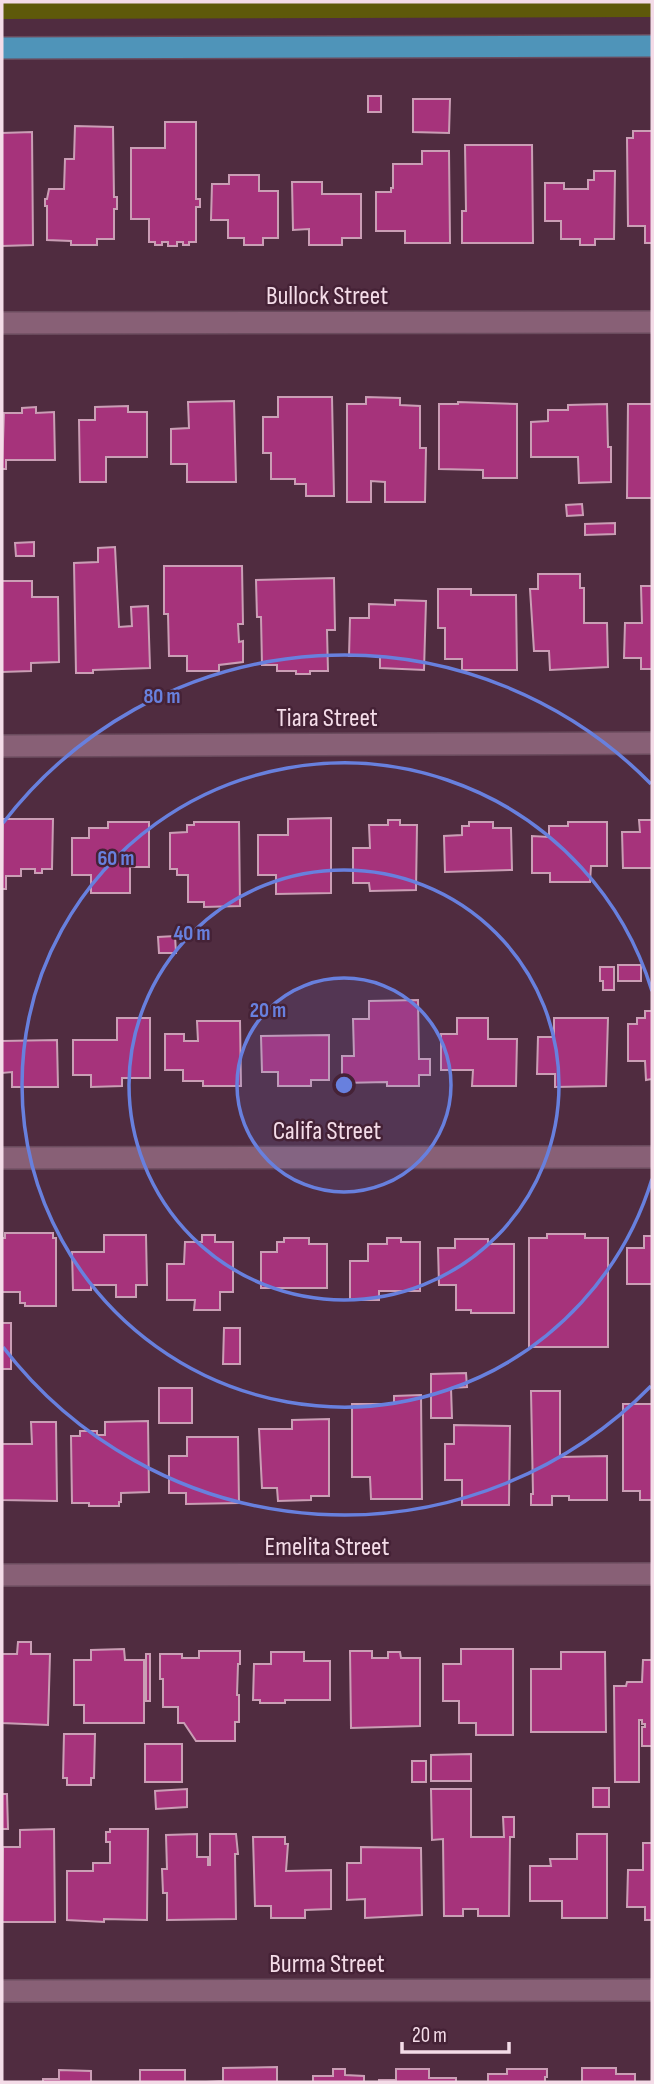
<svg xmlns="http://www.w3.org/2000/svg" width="654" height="2084" viewBox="0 0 654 2084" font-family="'Sofia Sans Condensed',sans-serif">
<rect width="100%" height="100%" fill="#502c40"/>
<path fill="#5e590a" d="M2,2H652V17L2,19Z"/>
<path fill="#a6337b" stroke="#ca9eb5" stroke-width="2" d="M368,96H381V112H368Z
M413,99H450L449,133L413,132Z
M165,122H196V199H200V207H196V242H189V245H183V242H177V246H168V242H162V245H155V242H149V219H131V148H165Z
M75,126L113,127L114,197H117V209H114V239H97V245H71V241L47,240V206H45V199H47L49,189H64L65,159H74Z
M633,131H652V243H645V226H628L627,138H633Z
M32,132L33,245L2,246V133Z
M465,145H532L533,243H462V211H466Z
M422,151H449L450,243H405V231H376V192H391V188H393V164H422Z
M594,171H615L614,239H595V245H580V239H561V221H545V183H564V189H588V180H594Z
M229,175H259V191H278V238H263V245H244V238H228V220H211L212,184H229Z
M292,182H322V194H361V238H342V245H309V229L293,230Z
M278,397H332L334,496H306V484H295V479H271V453H263V417H278Z
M366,397L400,398V405L420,406V448H426L425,502H385V482L371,481V502H347V404H366Z
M234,401L236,482H187V464H171V429L189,428L188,402Z
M458,402L517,404V478H483V470L439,469V404H458Z
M607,404L608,447H611V482L579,483L578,457H531V422L548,421V410H568V405Z
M628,404H652V498H627Z
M128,406V412H147V457H106V482H80L79,420H95V407Z
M36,407V413L54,412L55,460H6V469H2L4,413H22V408Z
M582,504L583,515L567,516L566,505Z
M615,523V534L585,535V524Z
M34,542V556H16L15,543Z
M115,547L119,627L132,626L131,607L148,606L150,668L93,670V673H76L74,563L98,562V548Z
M164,566H242L243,624H238L239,642L243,641V662L219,665V671H187V656H169L168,614H164Z
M538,574H580V588H584V623H607L608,667L550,670L549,651H534L530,589H538Z
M334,578L335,630H327L328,671H310V674H296V671H277V665H262L261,617H257L256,580Z
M2,581H32V597H58L59,662L31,663V671L2,672Z
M641,586H652V669H641V658H624L625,623H642Z
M438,589H471V595H516L517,670H462V659H445V628H438Z
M395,600L426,601L424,670L380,668V656H349L350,618H369V604L395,605Z
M331,818V893L276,894V875H258V835H288V819Z
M3,819H53L52,869H42V873H35V869H21V876H6V889H2Z
M388,820H400V825H417L416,890L370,891L369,883H353V848H370L369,825H388Z
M639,820H652V868H623L622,832H640Z
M108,822H149V867H130V893H91V875H72V838H89V828H108Z
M194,822H239L240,906L204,907V902H188V875H177V869H170V833L187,832V825H194Z
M469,822H493V828H511L512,870L445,872L444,836L462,835V826H469Z
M568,822H607V866H591L590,882H550V873H532V836L549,837V826H568Z
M175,936L176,953H159L158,937Z
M618,965H641V981H618Z
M600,967H614V990H603V981H600Z
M418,1000L419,1059H430V1075H419V1086H387V1082L342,1083V1056H354L353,1019H369V1001Z
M645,1011H652V1079L646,1080L645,1061H628V1024H637V1018H645Z
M117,1018H150V1078H122V1086L91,1087V1075H73V1040H117Z
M457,1018H488V1039H517L516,1086H472L473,1070H441V1034H457Z
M554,1018H608L606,1086L555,1087V1074H537L538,1037H554Z
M197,1021H240L241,1086H203V1081H183V1070H165V1034H184V1041H198Z
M329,1035V1080H311V1086H278V1072H262L261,1036Z
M2,1036V1041L57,1040L58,1087H12V1072L2,1073Z
M5,1233H53V1238H56V1306H25V1303H20V1292H2V1238H5Z
M547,1234H585V1238H608V1347H529V1238H547Z
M104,1235H146L147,1285H136V1297H116V1285H91V1290H73L72,1252H104Z
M202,1235H215V1242H233V1292H220V1310H194L195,1300H167V1264H184L185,1242H202Z
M644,1236H652V1284H627V1248H644Z
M284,1238H309V1244H327V1288H261V1252H277V1242H284Z
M387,1238H401V1242H420V1291H379V1300H350V1261H368V1244H387Z
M455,1239H488V1244H514V1313H471V1310H456V1285H439L438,1248H455Z
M2,1323H11V1369H2Z
M224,1328H240V1364H223Z
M466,1373L467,1387L451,1388L452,1418H431V1374Z
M159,1388H192V1423H159Z
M531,1391H560V1457L607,1456V1500H569V1496H552V1505H531V1494H533Z
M421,1395L422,1499H371L370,1477H352V1404H394V1396Z
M623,1404H652V1500H640V1491H623Z
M329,1419V1496H311V1500L278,1501L277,1488H262L259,1429H292V1420Z
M148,1421L149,1492L121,1493V1502H119V1506H89V1503H72L71,1436H80V1431H97V1435H105V1422Z
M31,1422H56L57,1501L2,1500V1444H32Z
M454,1425L510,1426L509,1505H462V1480H445V1444H454Z
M187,1437H238L239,1503L186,1504V1493H169V1456H187Z
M18,1642H31V1654H50L48,1725L2,1723V1654H17Z
M124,1649L125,1660H144V1723H84V1705H74V1660H91V1650Z
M461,1649H513V1735H476V1723H459V1701H443V1664H461Z
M199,1651H240V1664H238L237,1695H239V1722H235V1741H196L184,1723H178V1707H163V1679H160V1654H182V1658H199Z
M350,1651H372V1658H388V1652H400L401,1658H420V1726L351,1728Z
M271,1652H304V1661H330V1700H285V1703H260V1700H253L254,1664H271Z
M561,1652H605L606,1732H531V1669H561Z
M146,1654H150V1701H146Z
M643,1660H652V1746H642V1727H645V1724H642V1720H639V1782H615L614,1686H626L627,1682H642Z
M64,1734H95L94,1778H91V1785H67V1778H63Z
M145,1744H182V1782H145Z
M471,1754V1781H431V1755Z
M412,1761H426V1782H412Z
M593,1788H609V1807H593Z
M187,1789V1807L156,1809L155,1791Z
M431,1789H471V1837H504L503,1817H514V1837H510L509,1916H478V1909H463V1916H444L443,1839L432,1840Z
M2,1794H7L8,1829H2Z
M54,1829L55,1922H2L3,1847H20V1830Z
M110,1829H148L147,1920L104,1919V1922L67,1920V1871H93V1863H110V1842H106V1832H110Z
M197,1834V1857H208V1865H210V1834H236L238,1854H235L236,1919L167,1920V1893H163L162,1869H167L166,1835Z
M577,1834H607V1918H562V1901H530V1866H551L550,1859H577Z
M253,1837H285V1844H288L286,1871L331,1870V1909L305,1910V1918H271V1906H255Z
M643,1843H652V1920H645V1907H627L628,1870H643Z
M361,1847L421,1848L422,1915L365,1918V1899L347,1900V1863H361Z
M277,2067V2082H206L223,2081V2068Z
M582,2068H616V2074H635V2082H582Z
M333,2069H345V2075L364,2076V2082H313V2076H333Z
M396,2069H429V2078H456V2082H379V2080H396Z
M507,2069H547V2077H545V2082H488V2074H507Z
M59,2070L91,2071V2082H43V2079H59Z
M140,2070H185V2082H140Z"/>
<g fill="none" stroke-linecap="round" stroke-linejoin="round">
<defs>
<path id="minor" d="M2,323L652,322
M2,746L652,743
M2,1158L652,1157
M2,1575L652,1574
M2,1991L652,1990"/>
<path id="major" d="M2,48L652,46"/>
</defs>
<use href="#minor" stroke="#6a4b5d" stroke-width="24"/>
<use href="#major" stroke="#6a4b5d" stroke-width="24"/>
<use href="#minor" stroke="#886076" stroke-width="21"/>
<use href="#major" stroke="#4f94b9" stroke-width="21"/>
</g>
<circle cx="344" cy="1085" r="107" fill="#6880de" fill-opacity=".12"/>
<g fill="none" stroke="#6880de" stroke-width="3.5">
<circle cx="344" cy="1085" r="107"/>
<circle cx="344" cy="1085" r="215"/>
<path d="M652 1179A322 322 0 1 1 652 991"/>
<path d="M651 1386A430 430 0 0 1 3 1347M3 823A430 430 0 0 1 651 784"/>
</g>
<g text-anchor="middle" stroke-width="5" stroke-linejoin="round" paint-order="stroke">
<g font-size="26" fill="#f4dce8" stroke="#452236">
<text x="327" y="304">Bullock Street</text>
<text x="327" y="726">Tiara Street</text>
<text x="327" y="1139">Califa Street</text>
<text x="327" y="1555">Emelita Street</text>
<text x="327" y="1972">Burma Street</text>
</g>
</g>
<circle cx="344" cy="1085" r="10" fill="#6880de" stroke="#452236" stroke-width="3.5"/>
<g font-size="21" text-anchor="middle" font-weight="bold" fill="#6880de" stroke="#452236" stroke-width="5" stroke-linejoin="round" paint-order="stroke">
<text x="162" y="703">80 m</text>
<text x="116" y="865">60 m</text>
<text x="192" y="940">40 m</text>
<text x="268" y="1017">20 m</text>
</g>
<rect width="654" height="2084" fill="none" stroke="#f4dce8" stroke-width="7"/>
<path d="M402 2042v10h107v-10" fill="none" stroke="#f4dce8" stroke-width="3.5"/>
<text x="412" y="2042" font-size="21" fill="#f4dce8" stroke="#452236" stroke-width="5" paint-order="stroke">20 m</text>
</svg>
